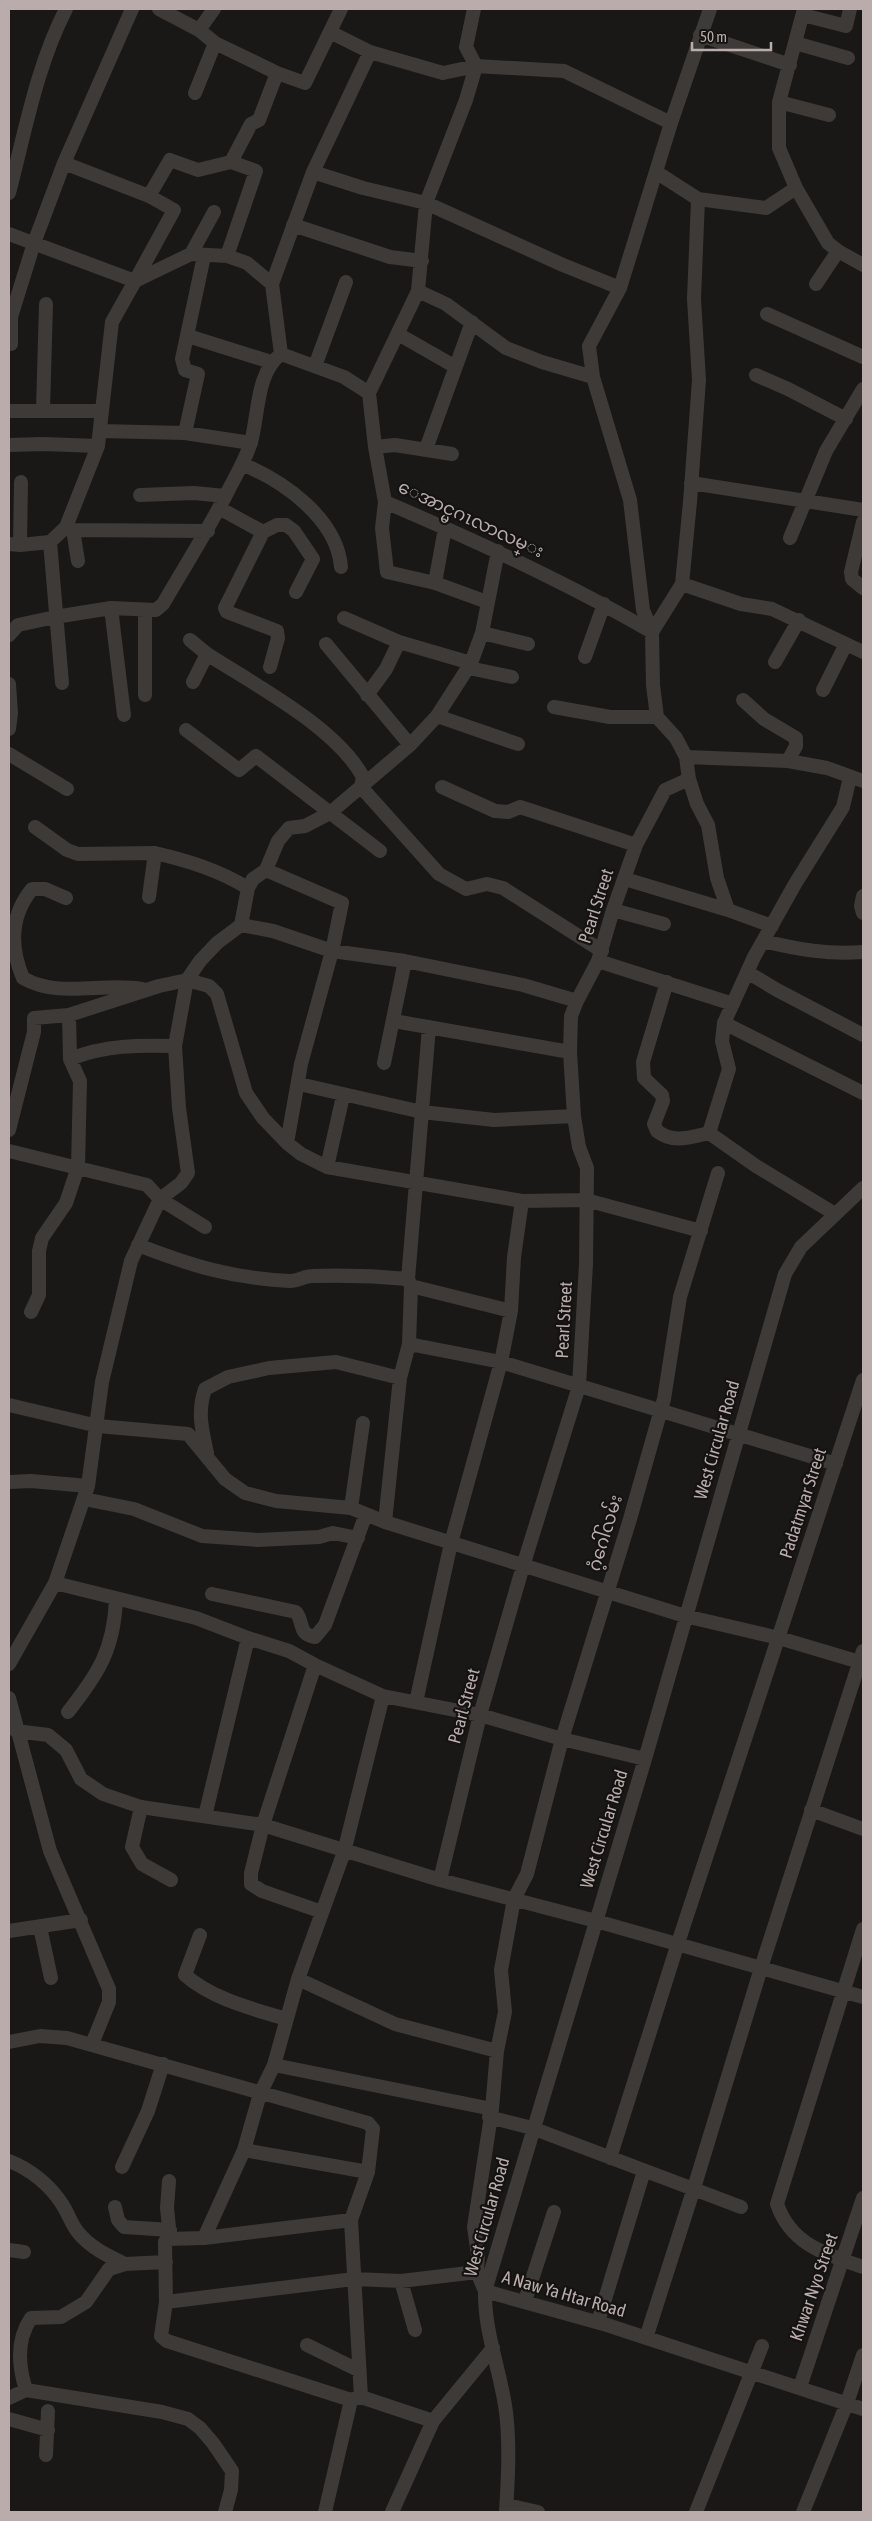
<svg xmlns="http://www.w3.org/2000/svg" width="872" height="2521" viewBox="0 0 872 2521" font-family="'Asap Condensed','Noto Sans Myanmar',sans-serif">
<rect width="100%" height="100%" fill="#191817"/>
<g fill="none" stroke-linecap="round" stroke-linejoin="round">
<path stroke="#3e3a38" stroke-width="14" d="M159,9L199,30L215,43L277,73L305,83L341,9
M474,9L466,47L476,66L466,100L426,203L418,291L369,393L375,447L385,502C477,541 566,582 652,632
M804,9L779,102V148L796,188L828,243L838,251L863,265
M803,15L846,26L850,9
M199,30L214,9
M330,32L370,52L443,73L476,66L564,71L671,123
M700,35L790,65
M795,43L848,58
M195,93L215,43
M779,102L829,115
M313,172L363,188L426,203L563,265L620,288
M656,172L698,199L694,299L699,380L690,502L682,584L652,632L653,685L657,717L676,738L686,757L689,779L697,804L708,825L717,878L728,910
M9,193C25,132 37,65 66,9
M149,196L170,160L198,170L231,162
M698,199L766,208L796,188
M293,225L390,257L422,261
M9,234L135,281L174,210L149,196L64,163
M191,254L214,212
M227,256L256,171L231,162L251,124L259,120L277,73
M272,284L313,172L370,52
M816,284L838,251
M418,291L446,304L506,348L542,362L593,377
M767,314L863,357
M398,334L454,366
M188,336L271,362
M11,344V317L34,243L64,163L132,9
M315,366L346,282
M756,375L788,389L846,419
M43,410L46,304
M9,411H101
M100,431L185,433L251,443
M185,433L198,374L185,370L182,359L204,256
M9,445L43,444L98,446
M375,447L395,445L452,454
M426,449L472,322
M242,464C283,481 337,518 341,567
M691,483L863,510
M140,495L194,493L225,496
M385,502L382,528L387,572L435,583L487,602
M219,508L263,532
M863,522L851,572L852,579L863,588
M66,527L73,530L208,531
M73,530L78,561
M790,538L826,451L863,389
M9,544L20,545L50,542
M20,545L21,482
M435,583L445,528
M682,584L741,604L772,609L863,652
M111,608L124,715
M145,610V695
M344,618L399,642L471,663
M652,632L643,610L630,500L593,377L589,346L620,288L671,123L710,9
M482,633L528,644
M9,635L18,625L55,617L111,608L156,610L163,604C185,566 208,530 228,491C236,475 246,459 251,442C259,413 256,373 281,354
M190,640L207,654C255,685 336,727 363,777L361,787L439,874L466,889L487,884L503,888L602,951
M326,644L410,745
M585,657L604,604
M775,662L799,620
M270,667L278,638L277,631L227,612L225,608L263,532L277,525H286L294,531L313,559L296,592
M469,668L512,677
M193,682L207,654
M62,683L50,542L66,527L98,446L112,322L135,281L191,254L227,256L247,263L272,284L281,354L344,377L369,393
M9,684L11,713L9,729
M823,690L846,644
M367,695L386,669L399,642
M743,700L764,719L796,738V746L788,761
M554,707L610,717H657
M437,716L518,744
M186,730L239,770L256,756L380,851
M9,754L67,789
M686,757L788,761L827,768L863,781
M442,787L495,811L508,812L520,807L636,845
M35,827L67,850L78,854L155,853
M266,870L342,903L332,951L301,1064L287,1143
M625,879L728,910L772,926
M863,896L861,906L863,913
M149,897L155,853C189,861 218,870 248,888
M66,898L45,889H32C10,916 10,947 23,978C59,999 103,982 142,989
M613,910L664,924
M241,925L273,931L332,951L405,961L523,985L577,1001
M763,941C797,949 828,955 863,952
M598,961L733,1004
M747,972L777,990L863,1035
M667,982L643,1062L644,1078L662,1095L663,1101L654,1124L657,1131C673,1144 691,1137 709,1133L756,1166L835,1214
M394,1021L570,1052
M724,1023L863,1093
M70,1059C105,1045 138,1045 175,1046
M384,1063L405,961
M299,1084L422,1112L494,1120L574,1116
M9,1130L34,1032V1018L69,1015L159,986L187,980L209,986L217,994L246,1093L263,1118L287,1143L301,1154L327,1167L522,1201L586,1200L701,1231
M709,1133L729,1069L722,1041L724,1023L754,957L795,884L843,807L850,777
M9,1151L147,1185L160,1199L205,1227
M327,1167L343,1096
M718,1173L680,1297L664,1399L630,1519L562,1739L527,1874L514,1899L501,1970L505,2012L497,2051L492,2109L474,2227L478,2255L477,2272L485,2291L607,2325L863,2409
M138,1245C192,1266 231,1278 290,1281C298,1281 305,1276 312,1276C344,1275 376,1276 408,1279
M411,1286L511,1311
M31,1312L39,1295V1251L42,1238L66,1203L78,1167L80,1081L70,1059L69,1015
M409,1344L501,1362L836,1464
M9,1405L98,1426L188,1434L225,1479L245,1493L276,1501L351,1508L385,1522L685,1616L779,1638L863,1663
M207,1453C202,1430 197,1412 205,1389L228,1377L269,1368L336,1362L400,1378
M9,1482L31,1481L88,1486
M84,1499L134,1509L202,1536L258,1540L319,1537L333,1533L358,1538
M351,1508L363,1423
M385,1522L400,1378L409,1344L411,1286L408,1279L429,1027
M55,1583L196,1618L248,1638L289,1651L315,1665L383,1696L480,1715L562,1739L645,1759
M212,1594L296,1612C304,1622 298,1635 315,1637L325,1625L366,1514
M9,1664L55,1583L88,1486L102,1382L131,1261L160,1199L181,1183L188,1173L179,1108L175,1046L187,980L200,961L217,943L241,925L248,888L253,879L266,870L278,841L289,828L305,826L330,813L410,745L437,716L471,663L482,633L498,551
M315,1665L263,1825L251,1873V1884L262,1891L322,1912
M9,1698L50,1851L109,1989V2002L92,2044
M416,1702L451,1543L501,1362L511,1311L514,1257L522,1201
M68,1712C98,1674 114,1650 116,1599
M16,1731L48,1735L66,1750L81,1779L103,1794L141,1807L263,1825L440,1880L596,1921L863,1997
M141,1807L132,1847L142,1864L171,1880
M811,1810L863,1829
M205,1816L248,1638
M440,1880L480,1715L523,1566L579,1386L586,1264L587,1168L579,1147L574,1116L570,1052L571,1016L577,1001L598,961L613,910L636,845L665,790L689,779
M40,1927L51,1978
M863,1929L777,2204C791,2245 826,2254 863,2267
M9,1931L81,1920
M200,1935L185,1975C212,1999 253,2009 286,2019
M298,1979L395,2024L497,2051
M9,2042L40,2036L67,2038L368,2123L373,2129L368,2172L351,2220L361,2397
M274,2065L492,2109
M489,2117L532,2128L741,2207
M244,2150L368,2172
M610,2158L678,1943L863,1380
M9,2161C30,2169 50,2185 62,2204C68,2213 71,2223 77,2231C89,2247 108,2256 125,2264
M122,2167L148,2111L163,2064
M169,2181L167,2208L170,2237
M115,2207L118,2220L124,2227L170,2230
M351,2220L204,2238L167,2239L165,2242L166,2302L161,2336L167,2341L351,2400L361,2397L433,2421
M204,2238L244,2150L260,2094L274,2065L298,1979L344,1852L383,1696
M9,2250L24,2252
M401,2281L415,2330
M525,2301L554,2212
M166,2302L354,2279L401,2281L477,2272
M598,2322L644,2171
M646,2338L694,2188L761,1968L863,1651
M307,2345L358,2370
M800,2387L863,2198
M26,2390C18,2365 16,2340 31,2318L61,2317L86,2302L109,2269L125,2264L166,2262
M9,2398L26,2390L162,2412L188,2419L200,2428L213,2443L232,2471L231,2490L225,2512
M9,2419L48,2430
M46,2455L48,2411
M507,2505L538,2512
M325,2512L351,2400
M392,2512L433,2421L493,2348
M506,2512C508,2479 510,2445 506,2412C501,2372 484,2332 485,2291L645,1759L785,1274L801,1247L863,1188
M696,2512L762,2346
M803,2512L847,2403L863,2355"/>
</g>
<g text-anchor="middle" stroke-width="4.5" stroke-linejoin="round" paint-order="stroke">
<g font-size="18" fill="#b9acaa" stroke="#141312">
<text transform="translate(471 519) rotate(25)" y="6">ေအာင္မဂၤလာလမ္း</text>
<text transform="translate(596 906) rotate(-72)" y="6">Pearl Street</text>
<text transform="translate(564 1320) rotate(-87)" y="6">Pearl Street</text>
<text transform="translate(717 1440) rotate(-74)" y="6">West Circular Road</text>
<text transform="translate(803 1503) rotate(-72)" y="6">Padatmyar Street</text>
<text transform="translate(605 1533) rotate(-73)" y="6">ဂံ့ဂေါ်လမ်း</text>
<text transform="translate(464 1706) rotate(-75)" y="6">Pearl Street</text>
<text transform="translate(604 1829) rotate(-73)" y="6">West Circular Road</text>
<text transform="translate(487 2217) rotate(-74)" y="6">West Circular Road</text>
<text transform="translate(814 2287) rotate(-71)" y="6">Khwar Nyo Street</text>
<text transform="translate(564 2294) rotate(16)" y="6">A Naw Ya Htar Road</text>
</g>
</g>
<rect width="872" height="2521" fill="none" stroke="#b9acaa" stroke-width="20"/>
<path d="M692 42v8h79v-8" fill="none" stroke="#b9acaa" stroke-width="2.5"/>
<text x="700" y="42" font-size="15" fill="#b9acaa" stroke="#141312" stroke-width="4" paint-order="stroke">50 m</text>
</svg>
